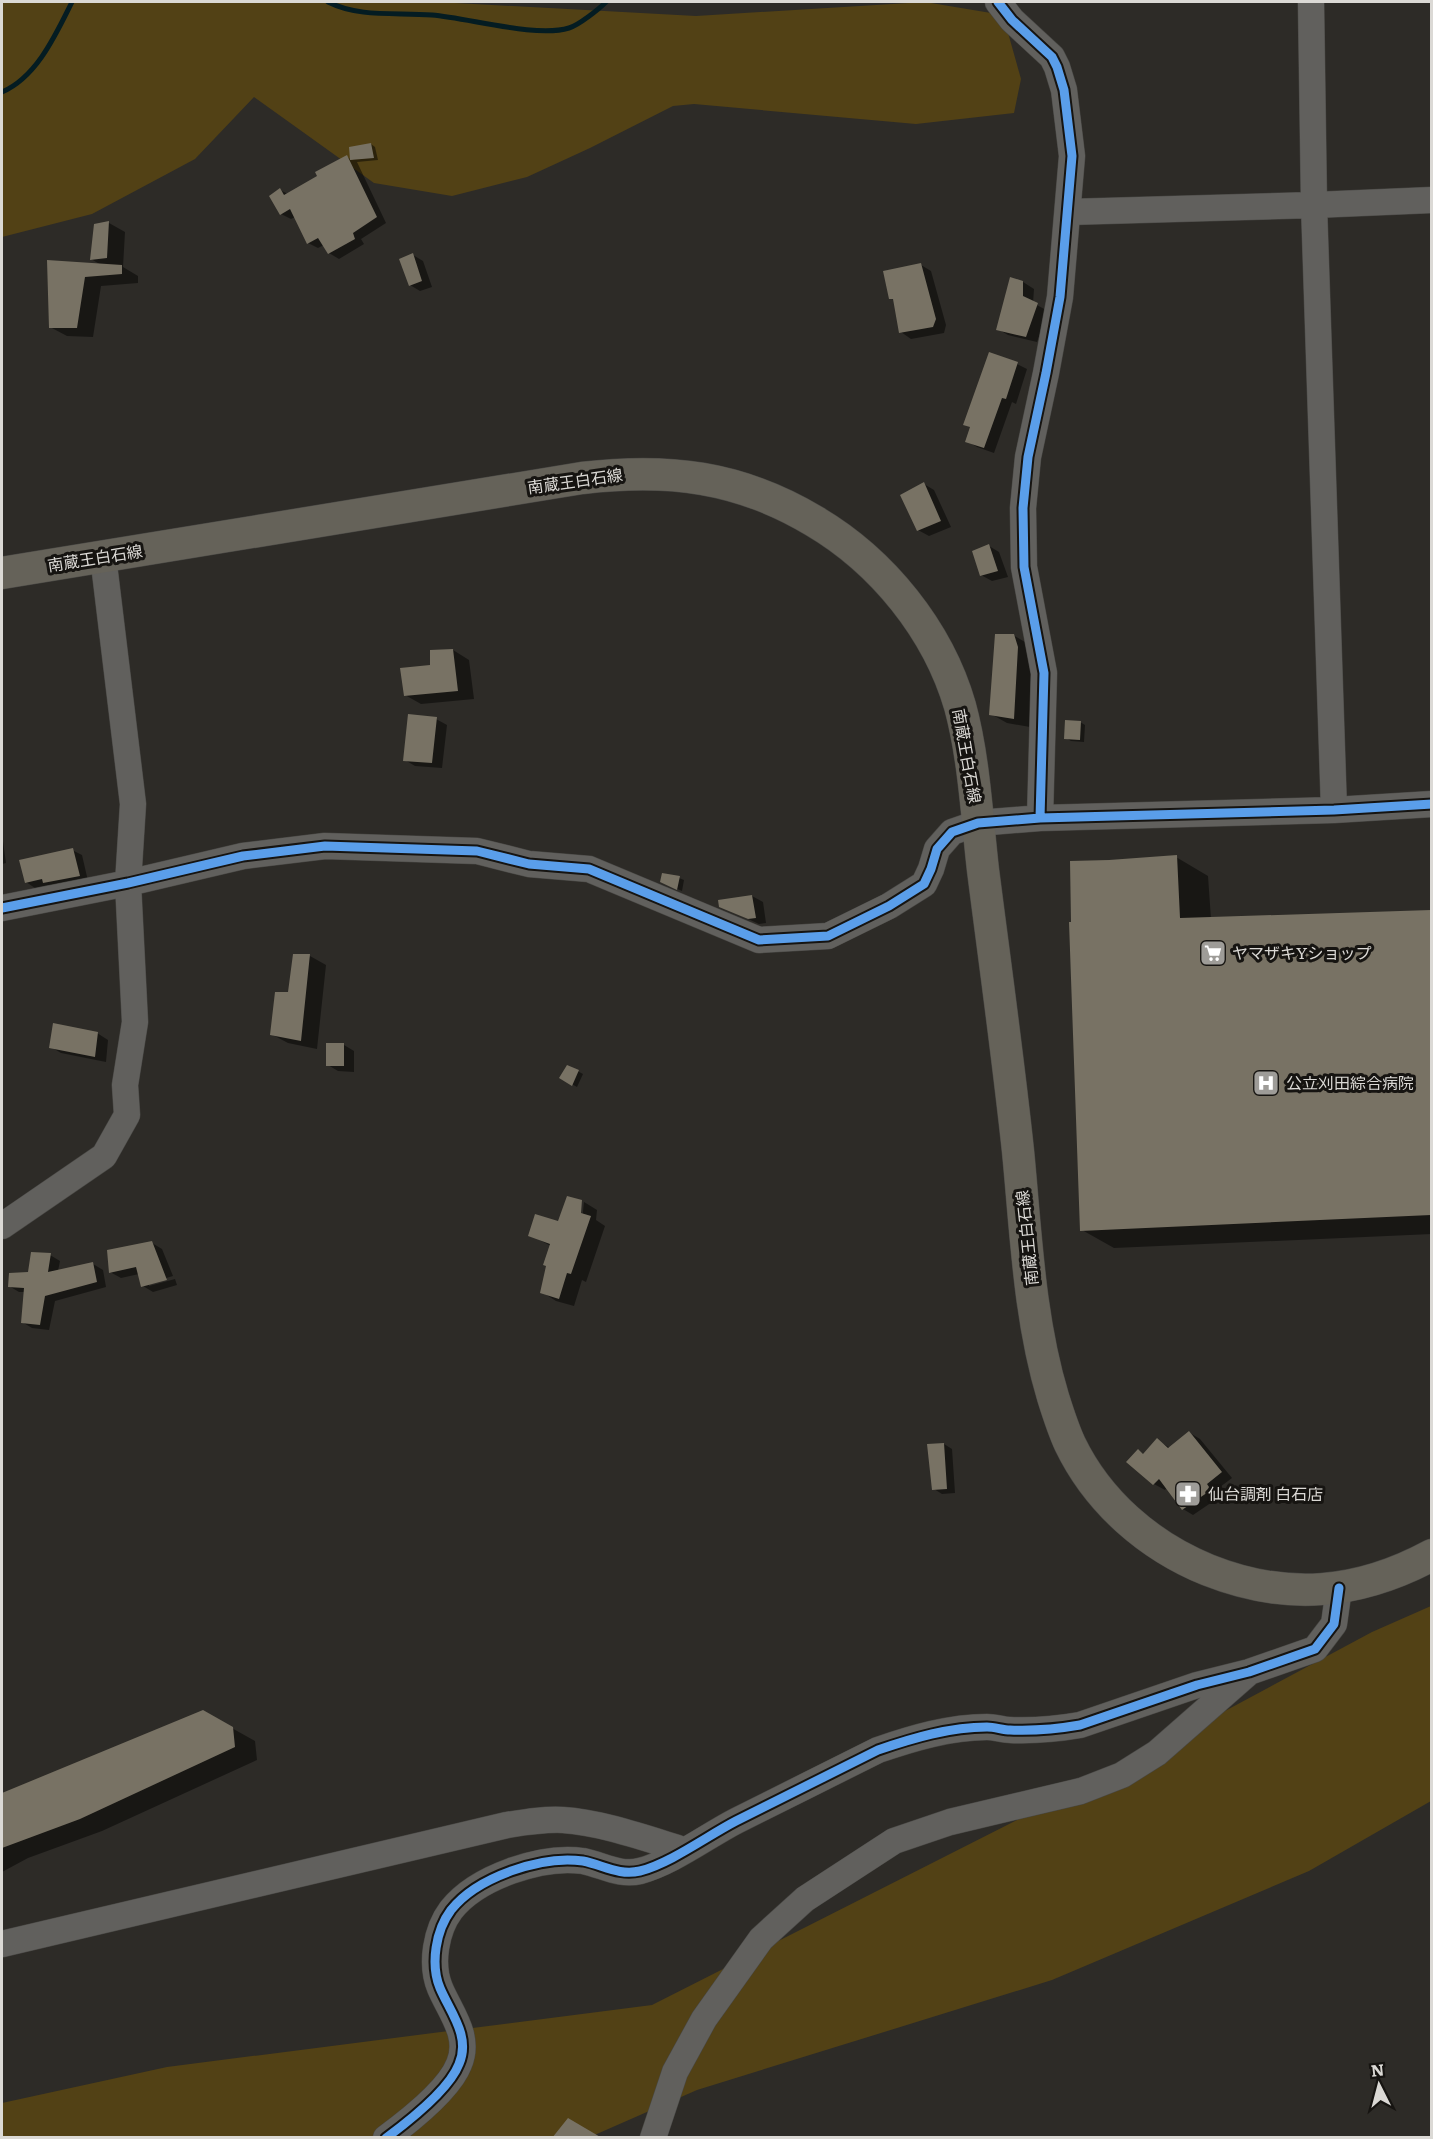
<svg xmlns="http://www.w3.org/2000/svg" width="1433" height="2139" viewBox="0 0 1433 2139" font-family="Literata,'Noto Sans JP',serif">
<rect width="100%" height="100%" fill="#2d2b27"/>
<path fill="#524115" d="M2,2H437L696,16L925,2L1003,15L1021,79L1014,113L916,124L694,104L673,106L590,148L527,177L452,196L374,183L254,97L195,159L92,214L2,237Z
M1431,1606V1801L1309,1871L1052,1980L697,2090L590,2137H2V2103L167,2067L652,2005L1102,1777L1372,1632Z"/>
<path fill="#0007" d="M371,144L375,147L378,160L357,162L386,223L361,239L364,244L339,259L329,253L324,245L318,248L308,243L295,217L291,219L281,214L280,190L288,194L319,177L347,157L352,160Z
M109,223L125,232L123,267L138,276V283L101,286L93,337L67,336L50,327L49,262L103,266L91,259L96,226Z
M413,255L423,261L432,287L420,291L410,285Z
M921,265L931,271L946,325L944,333L911,339L901,332L895,301L891,298Z
M1023,282L1034,289L1033,303L1048,311L1037,342L1008,335L998,329Z
M1017,364L1027,369L1016,404L1012,402L994,453L977,447L967,441Z
M924,484L934,490L951,527L929,536L918,530Z
M989,546L999,552L1008,577L992,581L981,575Z
M1013,635L1030,645L1034,658L1030,727L1007,723L991,714Z
M453,650L469,660L474,699L421,704L405,695L432,667Z
M436,719L447,725L442,768L415,766L405,760Z
M1080,722L1085,725L1084,742L1071,741L1066,738Z
M2,834L6,863L2,864Z
M72,850L82,855L88,881L54,888L49,885L35,888L26,882Z
M1176,857L1208,876L1211,919L1432,911V1234L1114,1248L1082,1230L1072,924Z
M679,878L684,880L682,891L666,884Z
M752,896L763,902L766,923L759,924L720,906Z
M310,956L326,965L317,1049L288,1043L271,1034L289,994Z
M97,1033L108,1040L106,1062L61,1053L51,1047Z
M344,1045L354,1051V1072L338,1071L328,1065Z
M568,1066L583,1074L577,1087L561,1078Z
M582,1201L580,1207L582,1221L584,1202L597,1210L596,1220L605,1226L586,1282L582,1280L574,1306L556,1301L542,1292L551,1246L530,1235L559,1223Z
M152,1243L162,1249L173,1276L149,1283V1286L175,1279L177,1285L153,1292L143,1286L139,1274L121,1278L110,1272Z
M50,1255L60,1261L58,1271L93,1264L103,1270L106,1287L55,1301L49,1330L32,1328L22,1322L25,1292H19L9,1286L29,1273Z
M1190,1433L1200,1439L1232,1478L1216,1490L1221,1496L1193,1515L1183,1509L1167,1487L1165,1490L1154,1484L1129,1462L1144,1455L1157,1440L1170,1448Z
M944,1444L952,1449L955,1493L942,1494L934,1489Z
M203,1712L255,1741L257,1760L102,1831L28,1858L2,1872V1795Z"/>
<g fill="none" stroke-linecap="round" stroke-linejoin="round">
<path stroke="#041c22" stroke-width="5" d="M328,2C360,18 397,12 432,15C469,18 536,38 569,28C579,25 599,9 606,2
M2,92C37,77 56,34 72,2"/>
</g>
<path fill="#787264" d="M371,143L374,158L350,160L349,147Z
M347,155L377,217L353,233L355,239L328,254L318,238L307,244L290,209L280,215L269,196L280,188L284,195L317,176L315,172Z
M109,221L107,258L90,260L94,224Z
M413,253L422,281L409,286L399,259Z
M47,260L122,265V274L85,277L77,328H49Z
M921,263L936,319L933,327L899,333L893,299H889L883,271Z
M1010,277L1023,281V296L1038,303L1026,337L996,330Z
M989,352L1018,362L1006,399L1002,398L984,448L965,442L970,427L963,425Z
M924,482L941,521L917,531L900,495Z
M989,544L998,571L980,576L972,551Z
M995,634H1014L1018,647L1014,719L989,715Z
M453,649L458,691L404,696L400,668L430,665V650Z
M408,714L437,717L432,763L403,761Z
M1065,720L1081,721L1080,740L1064,739Z
M73,848L80,876L43,883L42,879L25,883L19,860Z
M1177,855L1180,918L1431,910V1215L1080,1231L1069,922H1071L1070,861L1109,860Z
M662,873L680,876L677,890L660,882Z
M752,895L756,918L748,919L719,907L718,900Z
M293,954H310L301,1041L270,1035L275,992H288Z
M53,1023L98,1032L95,1057L49,1048Z
M326,1043H344V1066H326Z
M567,1065L579,1070L572,1086L559,1078Z
M567,1196L582,1200L581,1213L591,1216L571,1274L567,1273L559,1299L540,1293L546,1266L543,1265L550,1244L528,1236L535,1214L558,1221Z
M152,1241L167,1280L141,1287L136,1267L109,1273L107,1250Z
M31,1252L51,1253L48,1272L93,1262L97,1282L45,1296L40,1325L21,1323L24,1288L8,1287L9,1273L28,1272Z
M1189,1431L1222,1472L1207,1484L1211,1490L1182,1510L1159,1479L1153,1485L1126,1462L1138,1449L1143,1454L1157,1438L1168,1448Z
M944,1443L947,1489L932,1490L927,1444Z
M203,1710L233,1727L235,1747L80,1819L2,1848V1793Z
M568,2118L602,2138H552Z"/>
<g fill="none" stroke-linecap="round" stroke-linejoin="round">
<defs>
<path id="minor" d="M998,2L1012,20L1052,57L1057,67L1064,90L1072,156L1060,297L1046,373L1028,457L1023,508L1024,567L1044,673L1040,818
M1311,2L1314,205L1334,810
M1068,212L1314,205L1432,200
M2,908L128,883L243,856L325,846L477,851L529,864L589,869L759,940L828,936L889,906L924,884L931,869L937,849L952,832L978,823L1040,818L1334,810L1432,804
M2,1226L104,1156L127,1115L125,1085L135,1022L128,883L133,804L103,556
M2,1944L507,1825C526,1822 544,1819 563,1820C600,1822 648,1839 684,1850
M386,2138C409,2121 449,2090 459,2064C471,2036 450,2012 440,1988C430,1964 436,1930 451,1910C477,1877 542,1855 583,1861C603,1865 619,1876 640,1871C671,1863 707,1836 736,1821C783,1797 831,1774 878,1750C913,1738 950,1727 987,1727C995,1727 1003,1730 1010,1730C1033,1731 1057,1729 1080,1725L1197,1685L1249,1672L1315,1649L1334,1624L1339,1588
M653,2138L675,2072L704,2019L761,1939L805,1899L894,1841L950,1822L1081,1791L1122,1775L1157,1753L1247,1674"/>
<path id="major" d="M2,573L582,478C668,468 739,476 814,521C882,561 938,630 960,706C974,757 977,818 983,870C995,964 1008,1057 1018,1151C1026,1233 1029,1318 1053,1397C1058,1413 1063,1429 1070,1444C1098,1502 1149,1546 1208,1570C1286,1601 1358,1595 1432,1555"/>
</defs>
<use href="#minor" stroke="#484744" stroke-width="27"/>
<use href="#major" stroke="#484744" stroke-width="33"/>
<use href="#minor" stroke="#61605d" stroke-width="26"/>
<use href="#major" stroke="#656259" stroke-width="32"/>
<defs>
<path id="cycleway" d="M998,2L1012,20L1052,57L1057,67L1064,90L1072,156L1060,297L1046,373L1028,457L1023,508L1024,567L1044,673L1040,818
M2,908L128,883L243,856L325,846L477,851L529,864L589,869L759,940L828,936L889,906L924,884L931,869L937,849L952,832L978,823L1040,818L1334,810L1432,804
M386,2138C409,2121 449,2090 459,2064C471,2036 450,2012 440,1988C430,1964 436,1930 451,1910C477,1877 542,1855 583,1861C603,1865 619,1876 640,1871C671,1863 707,1836 736,1821C783,1797 831,1774 878,1750C913,1738 950,1727 987,1727C995,1727 1003,1730 1010,1730C1033,1731 1057,1729 1080,1725L1197,1685L1249,1672L1315,1649L1334,1624L1339,1588"/>
</defs>
<use href="#cycleway" stroke="#161411" stroke-width="13"/>
<use href="#cycleway" stroke="#5a9eea" stroke-width="9"/>
</g>
<defs>
<symbol id="supermarket-square" viewBox="-11 -11 22 22"><rect x="-9" y="-9" width="18" height="18" rx="4" fill="#9e9c98" stroke="#161411"/><path d="M-6-5.5h2.5l.6 2H6L4.5 2H-2.5L-4.4-4H-6ZM-1.5 3.2a1.3 1.3 0 1 0 .1 0ZM3 3.2a1.3 1.3 0 1 0 .1 0Z" fill="#fff"/></symbol>
<symbol id="hospital-square" viewBox="-11 -11 22 22"><rect x="-9" y="-9" width="18" height="18" rx="4" fill="#9e9c98" stroke="#161411"/><path d="M-5-5h3v3.5h4V-5h3V5h-3V1.5h-4V5h-3Z" fill="#fff"/></symbol>
<symbol id="pharmacy-square" viewBox="-11 -11 22 22"><rect x="-9" y="-9" width="18" height="18" rx="4" fill="#9e9c98" stroke="#161411"/><path d="M-2-6h4v4h4v4h-4v4h-4v-4h-4v-4h4Z" fill="#fff"/></symbol>
</defs>
<g fill-rule="evenodd">
<use href="#supermarket-square" x="1198" y="938" width="30" height="30"/>
<use href="#hospital-square" x="1251" y="1068" width="30" height="30"/>
<use href="#pharmacy-square" x="1173" y="1479" width="30" height="30"/>
</g>
<g text-anchor="middle" stroke-width="6" stroke-linejoin="round" paint-order="stroke">
<g font-size="16" fill="#dbd9d5" stroke="#161411">
<text transform="translate(575 481) rotate(-8)" y="6">南蔵王白石線</text>
<text transform="translate(95 558) rotate(-9)" y="6">南蔵王白石線</text>
<text transform="translate(967 756) rotate(80)" y="6">南蔵王白石線</text>
<text transform="translate(1027 1238) rotate(-96)" y="6">南蔵王白石線</text>
</g>
<g font-size="16" fill="#dbd9d5" stroke="#161411" text-anchor="start">
<text x="1232" y="959">ヤマザキYショップ</text>
<text x="1286" y="1089">公立刈田綜合病院</text>
<text x="1208" y="1500">仙台調剤 白石店</text>
</g>
</g>
<rect width="1433" height="2139" fill="none" stroke="#dbd9d5" stroke-width="6"/>
<g transform="translate(1379 2085) rotate(354)" stroke="#161411" stroke-width="4.5" paint-order="stroke">
<path d="M0-4.5L10 22L0 15L-10 22Z" fill="#dbd9d5"/>
<text y="-9" font-size="16" font-weight="bold" text-anchor="middle" fill="#dbd9d5">N</text>
</g>
</svg>
